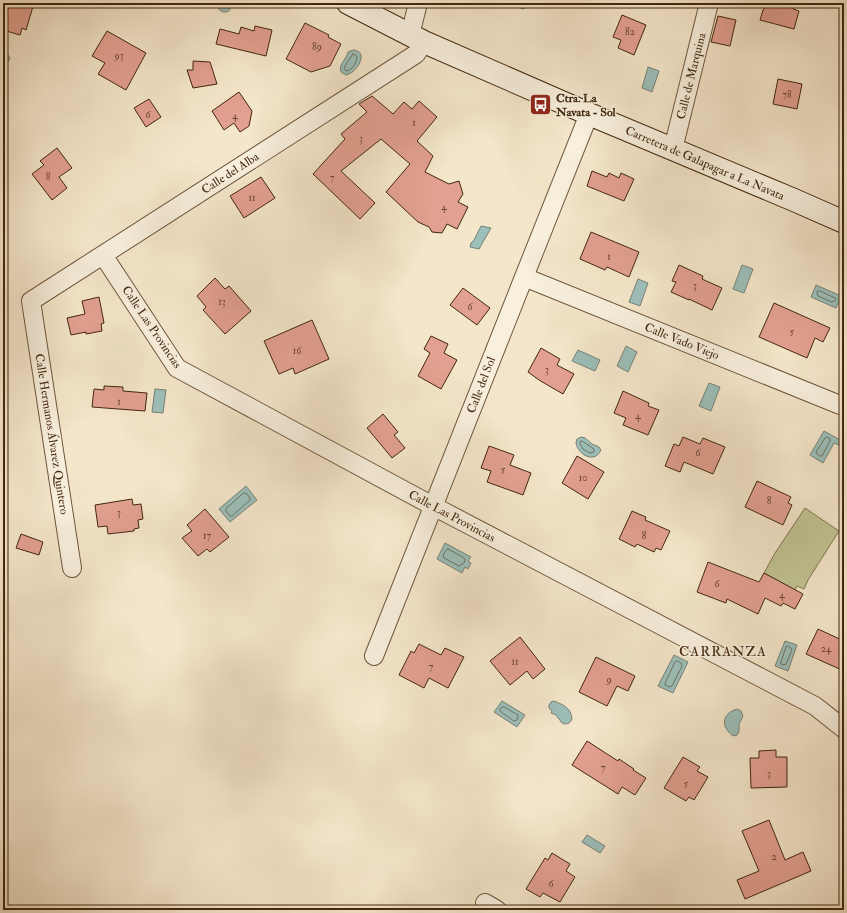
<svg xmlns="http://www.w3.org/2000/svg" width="847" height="913" viewBox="0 0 847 913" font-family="'IM FELL Double Pica',serif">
<rect width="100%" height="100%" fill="#f4e6cb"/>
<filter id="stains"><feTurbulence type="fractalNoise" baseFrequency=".005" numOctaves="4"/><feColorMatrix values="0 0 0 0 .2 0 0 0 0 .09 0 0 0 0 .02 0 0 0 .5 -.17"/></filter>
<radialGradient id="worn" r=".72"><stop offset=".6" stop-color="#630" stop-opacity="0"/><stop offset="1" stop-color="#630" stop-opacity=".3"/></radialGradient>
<path fill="#c1c393" stroke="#827550" d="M805,508L839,531L808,580L804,589L797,586L795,590L764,573L775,553Z"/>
<path fill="#9cbfba" stroke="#788275" d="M218,3H233L229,11C225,13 221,12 219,9Z
M511,3H526L524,9L510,5Z
M353,50C370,51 357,73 346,75L341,72C338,65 346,60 348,52Z
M3,51L8,55L10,58L8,62L3,65Z
M648,67L659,71L652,92L642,88Z
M481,226L491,228L479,249L470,247L471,243L474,240Z
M742,265L753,269L744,293L733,289Z
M638,279L648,283L640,306L629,302Z
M816,285L841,296L836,308L811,297Z
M626,346L637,352L628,372L617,366Z
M578,350L600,360L595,371L572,361Z
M709,383L720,387L711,411L699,406Z
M155,389L166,390L163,413L152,412Z
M824,431L842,441L839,445L834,443L823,463L810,455Z
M581,437L585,438L592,444L599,447L601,450C595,464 578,455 576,443L577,439Z
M246,486L257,500L230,522L219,509Z
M445,543L471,557L468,561L471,563L468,569L465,567L462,573L437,559Z
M785,641L797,645L788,671L775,666Z
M674,655L688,662L673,693L658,686Z
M502,701L525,715L517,727L494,712Z
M554,701C564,705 571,708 572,719C570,724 566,725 562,723L556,715L551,713L552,711L549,708V705L551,702Z
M737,709L741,711L743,716L739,724V732L737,735L733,736C721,727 721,714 737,709Z
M587,835L605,846L600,853L582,842Z"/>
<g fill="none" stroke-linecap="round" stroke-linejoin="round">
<path stroke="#6f7364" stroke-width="1" d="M353,54L357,56C357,62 353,70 346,71L344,69C344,67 351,56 353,54Z
M820,291L835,298L836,299L835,301L832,302L818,296L817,294V292Z
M827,437L830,439V441L822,456H820L817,454L816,452L825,438Z
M582,441L594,449V452L590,453L583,449L580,444V442Z
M244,493L247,494L250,498V500L232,516H230L226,511V509Z
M448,549L464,558L465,559L464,563L459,566L444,558C442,556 445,550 448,549Z
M788,646L791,648L792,650L786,664L784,665L781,664V662L786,647Z
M677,661L681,663L682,666L672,686L669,687L665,685V683L675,662Z
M502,707H504L518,715V717L517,720L514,721L501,712L500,710Z"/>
</g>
<path fill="#e2a090" stroke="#42270d" d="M3,3H34L26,30L22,28L20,35L3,30Z
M767,3H794L793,9L799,11L794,29L760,20L763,10L765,8Z
M622,15L646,25L634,55L618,48L621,40L613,37Z
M718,16L736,20L730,46L711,42Z
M305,23L329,35L328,37L341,44L330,66L311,72L286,59Z
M255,26L272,30L266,56L216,44L220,29L239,34L241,27L254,31Z
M107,31L146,53L126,90L98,74L105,63L92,56Z
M193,61L210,62L217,84L193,88L187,70H193Z
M778,79L802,84L797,109L773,104Z
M239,92L252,111L249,126L240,132L234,123L224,130L212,111Z
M372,96L393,114L404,102L412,109L419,101L437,117L417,141L433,156L425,172L449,184L459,181L463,194L458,202L468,207L457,229L447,224L442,233L432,232L429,227L418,222L386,192L410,164L381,139L341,171L375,203L360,219L313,174L345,139L341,134L367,112L359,104Z
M149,99L161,117L146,127L134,108Z
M57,148L72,168L59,177L67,188L52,200L32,174L44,165L40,161Z
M592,171L607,177L609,173L619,178L621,173L634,179L624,201L587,186Z
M261,177L275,198L244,218L230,196Z
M591,232L639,252L629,277L607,267L605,270L580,259Z
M679,265L703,276L702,279L722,288L712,310L689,299V300L671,292L676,282L672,281Z
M215,278L225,289L229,286L251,311L225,334L203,310L206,307L197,296Z
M463,288L490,308L477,325L450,305Z
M99,297L104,323L101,324L102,331L86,334V332L71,335L67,318L85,314L82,301Z
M774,303L830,328L823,342L815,338L807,358L759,337Z
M312,320L329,359L295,374L293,368L279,374L264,341Z
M431,336L448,344L444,353L457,360L441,389L418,376L430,353L424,349Z
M541,348L560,359L557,365L574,374L563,394L539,380L528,372Z
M104,386L123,387V391L147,393L145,411L92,407L94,389L104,390Z
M623,391L649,403L648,406L659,410L648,435L623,425L626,418L614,413Z
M383,414L398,432L394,435L405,448L392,458L367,428Z
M683,437L700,444L703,438L725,447L713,474L684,462L680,472L665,466L674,444L679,446Z
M489,446L514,455L510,465L531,473L523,495L487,482L491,471L481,468Z
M577,456L604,472L588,499L562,483Z
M757,481L791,497L788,503L792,505L783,525L745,507Z
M132,499L133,505L141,504L143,519L138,520L139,528L134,529V531L108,534L107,526L98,527L95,505Z
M205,509L229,537L210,552L207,549L198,556L182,538L192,531L187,525Z
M632,511L646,517L645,520L670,531L661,550L656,548L654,552L637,544L635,547L619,539Z
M21,534L43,542L39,555L16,548Z
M708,562L759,582L764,573L803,594L795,609L783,603L781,606L765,598L758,614L727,599L726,603L697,592Z
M818,629L844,641V671L806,654Z
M520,637L545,669L533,679L527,671L510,685L490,661Z
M419,644L441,655L445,648L464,657L448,688L429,678L424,688L399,675L411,651L414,653Z
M596,657L635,676L628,691L617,686L607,706L579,692Z
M587,741L618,761L619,759L634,769L633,770L646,778L635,795L622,787L618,794L572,765Z
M776,750V757H787V787L751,788L750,758H759V751Z
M683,757L700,767L697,771L708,777L694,800L689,797L686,801L664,788Z
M769,820L785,860L803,852L811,871L745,899L737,880L759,871L742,831Z
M552,853L570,864L566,871L575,877L560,902L543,893L540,897L526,889L545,858L548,860Z"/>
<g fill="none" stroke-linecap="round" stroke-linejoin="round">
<defs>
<path id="street" d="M410,35L418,3
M673,149L709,3
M103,255L177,368L433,506L815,706L844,729
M524,277L840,405
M72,568L31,301L416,54L424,42
M374,656L524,277L589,114
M485,903L497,910"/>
<path id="secondary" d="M348,3L424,42L589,114L794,200L844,222"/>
</defs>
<use href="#street" stroke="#6e573c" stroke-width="20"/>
<use href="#secondary" stroke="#42270d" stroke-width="24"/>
<use href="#street" stroke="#f8efdd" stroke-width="18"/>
<use href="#secondary" stroke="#f8efdd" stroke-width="22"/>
</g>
<defs>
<symbol id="bus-square" viewBox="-11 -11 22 22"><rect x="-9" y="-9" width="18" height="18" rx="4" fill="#8f2418" stroke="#f8efdd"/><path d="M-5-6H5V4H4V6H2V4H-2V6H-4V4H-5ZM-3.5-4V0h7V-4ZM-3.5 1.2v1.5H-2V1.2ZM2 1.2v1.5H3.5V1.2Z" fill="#fff"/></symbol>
</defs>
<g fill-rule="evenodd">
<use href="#bus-square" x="528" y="92" width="25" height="25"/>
</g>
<g text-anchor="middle" stroke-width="3" stroke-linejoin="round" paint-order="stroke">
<g font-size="10" fill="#6a452e">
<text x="630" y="35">82</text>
<text x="317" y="50">89</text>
<text x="119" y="59">93</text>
<text x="787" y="98">78</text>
<text x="148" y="118">6</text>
<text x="235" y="119">4</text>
<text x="414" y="126">1</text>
<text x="361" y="142">3</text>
<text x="48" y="180">8</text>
<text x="332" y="181">7</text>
<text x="252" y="201">11</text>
<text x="444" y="210">4</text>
<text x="609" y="260">1</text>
<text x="695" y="289">3</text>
<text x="222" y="305">13</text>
<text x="470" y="310">6</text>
<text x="792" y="335">5</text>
<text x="297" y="354">16</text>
<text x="547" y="373">3</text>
<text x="119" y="405">1</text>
<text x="638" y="419">4</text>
<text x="698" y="456">6</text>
<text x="503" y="473">5</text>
<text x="583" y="481">10</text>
<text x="769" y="504">8</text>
<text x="119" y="516">3</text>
<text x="207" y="539">17</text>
<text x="644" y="539">8</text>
<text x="717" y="587">6</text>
<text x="782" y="598">4</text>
<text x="826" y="652">24</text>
<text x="515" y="665">11</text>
<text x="431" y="670">7</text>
<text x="609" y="683">9</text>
<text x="603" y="771">7</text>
<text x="769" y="777">3</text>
<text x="686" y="787">5</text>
<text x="774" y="860">2</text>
<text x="551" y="887">6</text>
</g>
<g font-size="12" fill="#42270d" stroke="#f8efdd">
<text transform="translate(691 76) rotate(-76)" y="4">Calle de Marquina</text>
<text transform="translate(705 163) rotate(23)" y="4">Carretera de Galapagar a La Navata</text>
<text transform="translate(230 173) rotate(-33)" y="4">Calle del Alba</text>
<text transform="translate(152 327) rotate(56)" y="4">Calle Las Provincias</text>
<text transform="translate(682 341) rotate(22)" y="4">Calle Vado Viejo</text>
<text transform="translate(481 385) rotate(-69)" y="4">Calle del Sol</text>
<text transform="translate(52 434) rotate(81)" y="4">Calle Hermanos Álvarez Quintero</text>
<text transform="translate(452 516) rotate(28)" y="4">Calle Las Provincias</text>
</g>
<g font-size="12" font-weight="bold" fill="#42270d" stroke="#f8efdd" text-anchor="start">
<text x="556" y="102">Ctra. La<tspan x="556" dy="14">Navata - Sol</tspan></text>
</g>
<g font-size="14" letter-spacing="1" fill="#42270d" stroke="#f8efdd">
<text x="723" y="656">CARRANZA</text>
</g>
</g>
<rect width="847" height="913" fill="none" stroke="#f4e6cb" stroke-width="16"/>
<rect x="4" y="4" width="839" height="905" fill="none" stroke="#42270d" stroke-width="2"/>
<rect x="8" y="8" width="831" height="897" fill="none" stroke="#42270d"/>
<rect width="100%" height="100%" filter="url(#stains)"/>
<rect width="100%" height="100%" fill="url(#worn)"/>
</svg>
